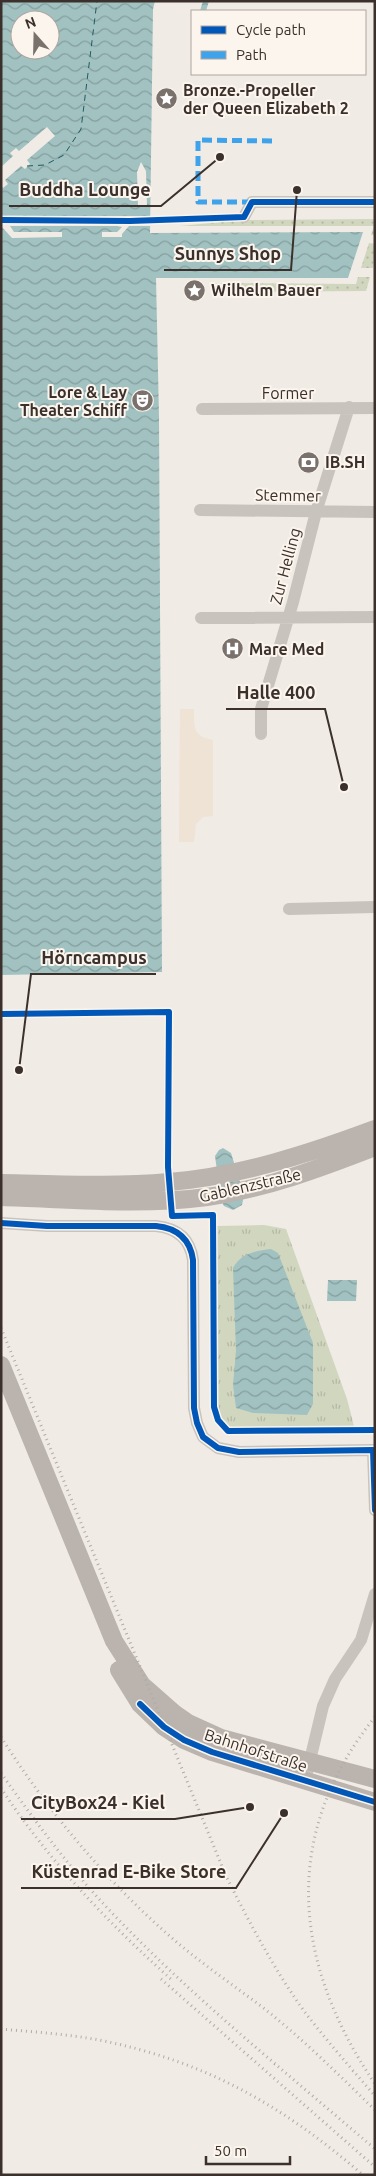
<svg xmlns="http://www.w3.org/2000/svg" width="376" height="2176" viewBox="0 0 376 2176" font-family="Ubuntu,sans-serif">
<defs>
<pattern id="grass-dots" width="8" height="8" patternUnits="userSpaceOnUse" patternTransform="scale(1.25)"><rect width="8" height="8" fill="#d1d6bf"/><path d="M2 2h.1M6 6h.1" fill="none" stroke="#b4b8a4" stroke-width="1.8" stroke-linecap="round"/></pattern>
<pattern id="park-tufts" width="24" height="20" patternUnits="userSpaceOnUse" patternTransform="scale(1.25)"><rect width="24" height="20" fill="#d1d6bf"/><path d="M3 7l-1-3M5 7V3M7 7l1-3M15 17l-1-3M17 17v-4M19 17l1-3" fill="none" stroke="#b4b8a4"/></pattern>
<pattern id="water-waves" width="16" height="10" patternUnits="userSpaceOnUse" patternTransform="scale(1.25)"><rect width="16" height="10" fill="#a1c2c1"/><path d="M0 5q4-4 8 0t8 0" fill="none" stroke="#849e9d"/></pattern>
</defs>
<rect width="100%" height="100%" fill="#f0ebe5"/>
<path fill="url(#grass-dots)" d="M375,219V235H371L374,226H180L242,220Z
M369,243L375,244L373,268H361Z
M358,277H370L366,291L214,292V283L356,284Z"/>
<path fill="url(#park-tufts)" d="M264,1225L286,1229L347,1399L355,1430L228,1431L218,1420L214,1406L217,1226Z"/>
<path fill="#eee3d5" d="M180,709H194V723L196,731L202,737L213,740V816L203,817L196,824L194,842H179Z"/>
<path fill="url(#water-waves)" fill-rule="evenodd" d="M1,1H209L206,11L153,9L150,233L363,232L348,278H156L159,417L162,972L1,975ZM20,20H50V50H20Z
M223,1148L231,1153L244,1195L242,1205L233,1210L224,1206L221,1200L215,1156L219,1150Z
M271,1249L278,1253L313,1343V1404L307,1415L253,1413L236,1408L233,1385L236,1351L233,1268C241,1253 255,1251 271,1249Z
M328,1280H357L356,1301H327Z"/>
<path fill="#f0ebe5" d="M155,1H203L200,11H192V21L153,9Z
M47,127L55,136L27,160L30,164L25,169L21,166L5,180L8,184L3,188L1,185V167L13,156L10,153L16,148L19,151Z
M141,162L146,171L147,206H138L137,172Z
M1,216H150V226H129L122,234V237H102V232H117L122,227L117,226H10L14,232H62V237L12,238L1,226Z"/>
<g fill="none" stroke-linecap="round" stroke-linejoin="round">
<path stroke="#1f5a5e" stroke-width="1" stroke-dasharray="6 5" stroke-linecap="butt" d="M27,166L45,165L64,155L81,129L97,1"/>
<path stroke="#c9c3be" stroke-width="12" d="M244,217L252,202H375
M202,409L375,408
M200,510L375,512
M201,618L375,617
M261,734V709L293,602L316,512L349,407
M289,909L375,907
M1,1223L47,1226H156C176,1228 190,1238 193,1260L194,1408L197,1423L203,1437L218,1448L239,1452L373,1450L375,1510
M305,1781L323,1706L335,1679L361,1640L375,1594"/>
<path stroke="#bab3ae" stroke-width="18" d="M1,1183C57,1184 113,1187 169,1182C240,1176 308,1154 375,1129
M1,1197C69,1199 139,1206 207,1197C265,1189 321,1168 375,1147
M1,1365L114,1641L142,1685L175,1714L188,1723L221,1738L375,1779
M119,1670L140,1704L164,1727L184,1740L212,1752L375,1802"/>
<path stroke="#b1aca8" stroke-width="3" stroke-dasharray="1 4" stroke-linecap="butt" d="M1,1328L226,1876C249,1922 274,1969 304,2011C326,2040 351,2068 375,2096
M375,1717C280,1835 293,1963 375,2084
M1,1737C46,1808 101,1875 164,1931C196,1960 232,1984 266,2010C305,2041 340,2076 375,2110
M1,1773C32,1817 63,1859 99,1899C182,1989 282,2069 375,2149
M1,1788C48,1860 108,1923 172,1980
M161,1979L375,2167
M1,2029C34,2032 67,2034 99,2040C205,2061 282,2105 363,2175"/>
<path stroke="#3fa3eb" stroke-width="5" stroke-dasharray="10 5" stroke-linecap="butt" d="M252,202H198V140L275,141"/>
<defs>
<path id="cycleway" d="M1,220L130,221L244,217L252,202H375
M1,1014L169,1012L168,1167L172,1216L213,1215L214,1407L218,1420L228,1431L375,1430
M1,1223L47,1226H156C176,1228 190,1238 193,1260L194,1408L197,1423L203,1437L218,1448L239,1452L373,1450L375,1510
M140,1704L164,1727L184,1740L212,1752L375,1802"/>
</defs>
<use href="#cycleway" stroke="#fbf5ee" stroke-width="9"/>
<use href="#cycleway" stroke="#0057b8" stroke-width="6"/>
</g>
<defs>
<symbol id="sight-disc" viewBox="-11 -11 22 22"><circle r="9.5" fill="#7a716c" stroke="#fbf5ee"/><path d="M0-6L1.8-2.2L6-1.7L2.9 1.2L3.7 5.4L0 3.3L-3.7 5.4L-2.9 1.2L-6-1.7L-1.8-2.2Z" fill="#fff"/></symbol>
<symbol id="theatre-disc" viewBox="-11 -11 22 22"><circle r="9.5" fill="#7a716c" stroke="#fbf5ee"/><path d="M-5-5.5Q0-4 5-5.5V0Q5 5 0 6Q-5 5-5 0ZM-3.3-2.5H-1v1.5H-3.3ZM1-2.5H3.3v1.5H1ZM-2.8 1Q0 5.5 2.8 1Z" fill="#fff"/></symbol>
<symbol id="bank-disc" viewBox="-11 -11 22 22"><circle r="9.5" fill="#7a716c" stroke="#fbf5ee"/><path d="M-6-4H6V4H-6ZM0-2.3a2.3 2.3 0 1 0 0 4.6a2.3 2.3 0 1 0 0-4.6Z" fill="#fff"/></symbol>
<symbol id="hospital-disc" viewBox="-11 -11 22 22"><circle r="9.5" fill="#7a716c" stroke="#fbf5ee"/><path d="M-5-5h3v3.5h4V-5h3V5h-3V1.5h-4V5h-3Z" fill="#fff"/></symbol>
</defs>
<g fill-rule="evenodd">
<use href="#sight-disc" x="154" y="86" width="25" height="25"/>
<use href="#sight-disc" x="182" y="278" width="25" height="25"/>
<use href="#theatre-disc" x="130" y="388" width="25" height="25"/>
<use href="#bank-disc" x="296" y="450" width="25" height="25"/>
<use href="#hospital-disc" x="220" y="636" width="25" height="25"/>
</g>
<g text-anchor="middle" stroke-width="4" stroke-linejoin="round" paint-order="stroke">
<g font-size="16" font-weight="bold" fill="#3b302b" stroke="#fbf5ee" text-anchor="start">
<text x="183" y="96">Bronze.-Propeller<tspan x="183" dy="18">der Queen Elizabeth 2</tspan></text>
<text x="211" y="296">Wilhelm Bauer</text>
<text x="127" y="398" text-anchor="end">Lore &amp; Lay<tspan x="127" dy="18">Theater Schiff</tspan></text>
<text x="325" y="468">IB.SH</text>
<text x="249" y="655">Mare Med</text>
</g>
<g font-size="16" fill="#3b302b" stroke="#fbf5ee">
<text x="288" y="399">Former</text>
<text transform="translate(288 495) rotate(1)" y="6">Stemmer</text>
<text transform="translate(285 566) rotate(-75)" y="6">Zur Helling</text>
<text transform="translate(250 1185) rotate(-13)" y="6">Gablenzstraße</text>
<text transform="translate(256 1750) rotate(18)" y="6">Bahnhofstraße</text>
</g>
</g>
<path fill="none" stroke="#3b302b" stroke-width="2" d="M220 157L161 206H9M297 190L291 270H164M344 787L325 709H226M19 1070L31 974H156M250 1807L175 1819H21M284 1813L236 1888H21"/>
<g fill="#3b302b" stroke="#fbf5ee" stroke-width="2">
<circle cx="220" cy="157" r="5"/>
<circle cx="297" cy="190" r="5"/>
<circle cx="344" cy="787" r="5"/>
<circle cx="19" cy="1070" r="5"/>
<circle cx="250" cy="1807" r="5"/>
<circle cx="284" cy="1813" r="5"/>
</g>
<g font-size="18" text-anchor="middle" font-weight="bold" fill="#3b302b" stroke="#fbf5ee" stroke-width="4" stroke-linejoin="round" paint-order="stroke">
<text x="85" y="196">Buddha Lounge</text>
<text x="228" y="260">Sunnys Shop</text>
<text x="276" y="699">Halle 400</text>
<text x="94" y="964">Hörncampus</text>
<text x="98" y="1809">CityBox24 - Kiel</text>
<text x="129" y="1878">Küstenrad E-Bike Store</text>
</g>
<rect width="376" height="2176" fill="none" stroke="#3b302b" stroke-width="5"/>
<rect x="191" y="10" width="175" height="65" fill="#fbf5ee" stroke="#aea6a0"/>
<rect x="201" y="26" width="25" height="8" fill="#0057b8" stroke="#aea6a0"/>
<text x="236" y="35" font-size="15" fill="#3b302b">Cycle path</text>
<rect x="201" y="51" width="25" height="8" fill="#3fa3eb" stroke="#aea6a0"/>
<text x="236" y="60" font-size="15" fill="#3b302b">Path</text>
<g transform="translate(35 35) rotate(340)"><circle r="24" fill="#fbf5ee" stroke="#aea6a0"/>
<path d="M0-4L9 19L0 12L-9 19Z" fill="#7a716c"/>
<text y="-8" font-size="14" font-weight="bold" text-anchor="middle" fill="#3b302b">N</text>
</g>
<path d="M206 2156v8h84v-8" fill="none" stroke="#3b302b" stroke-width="2.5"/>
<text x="214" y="2156" font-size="15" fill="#3b302b" stroke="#fbf5ee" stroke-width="4" paint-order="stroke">50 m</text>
</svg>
